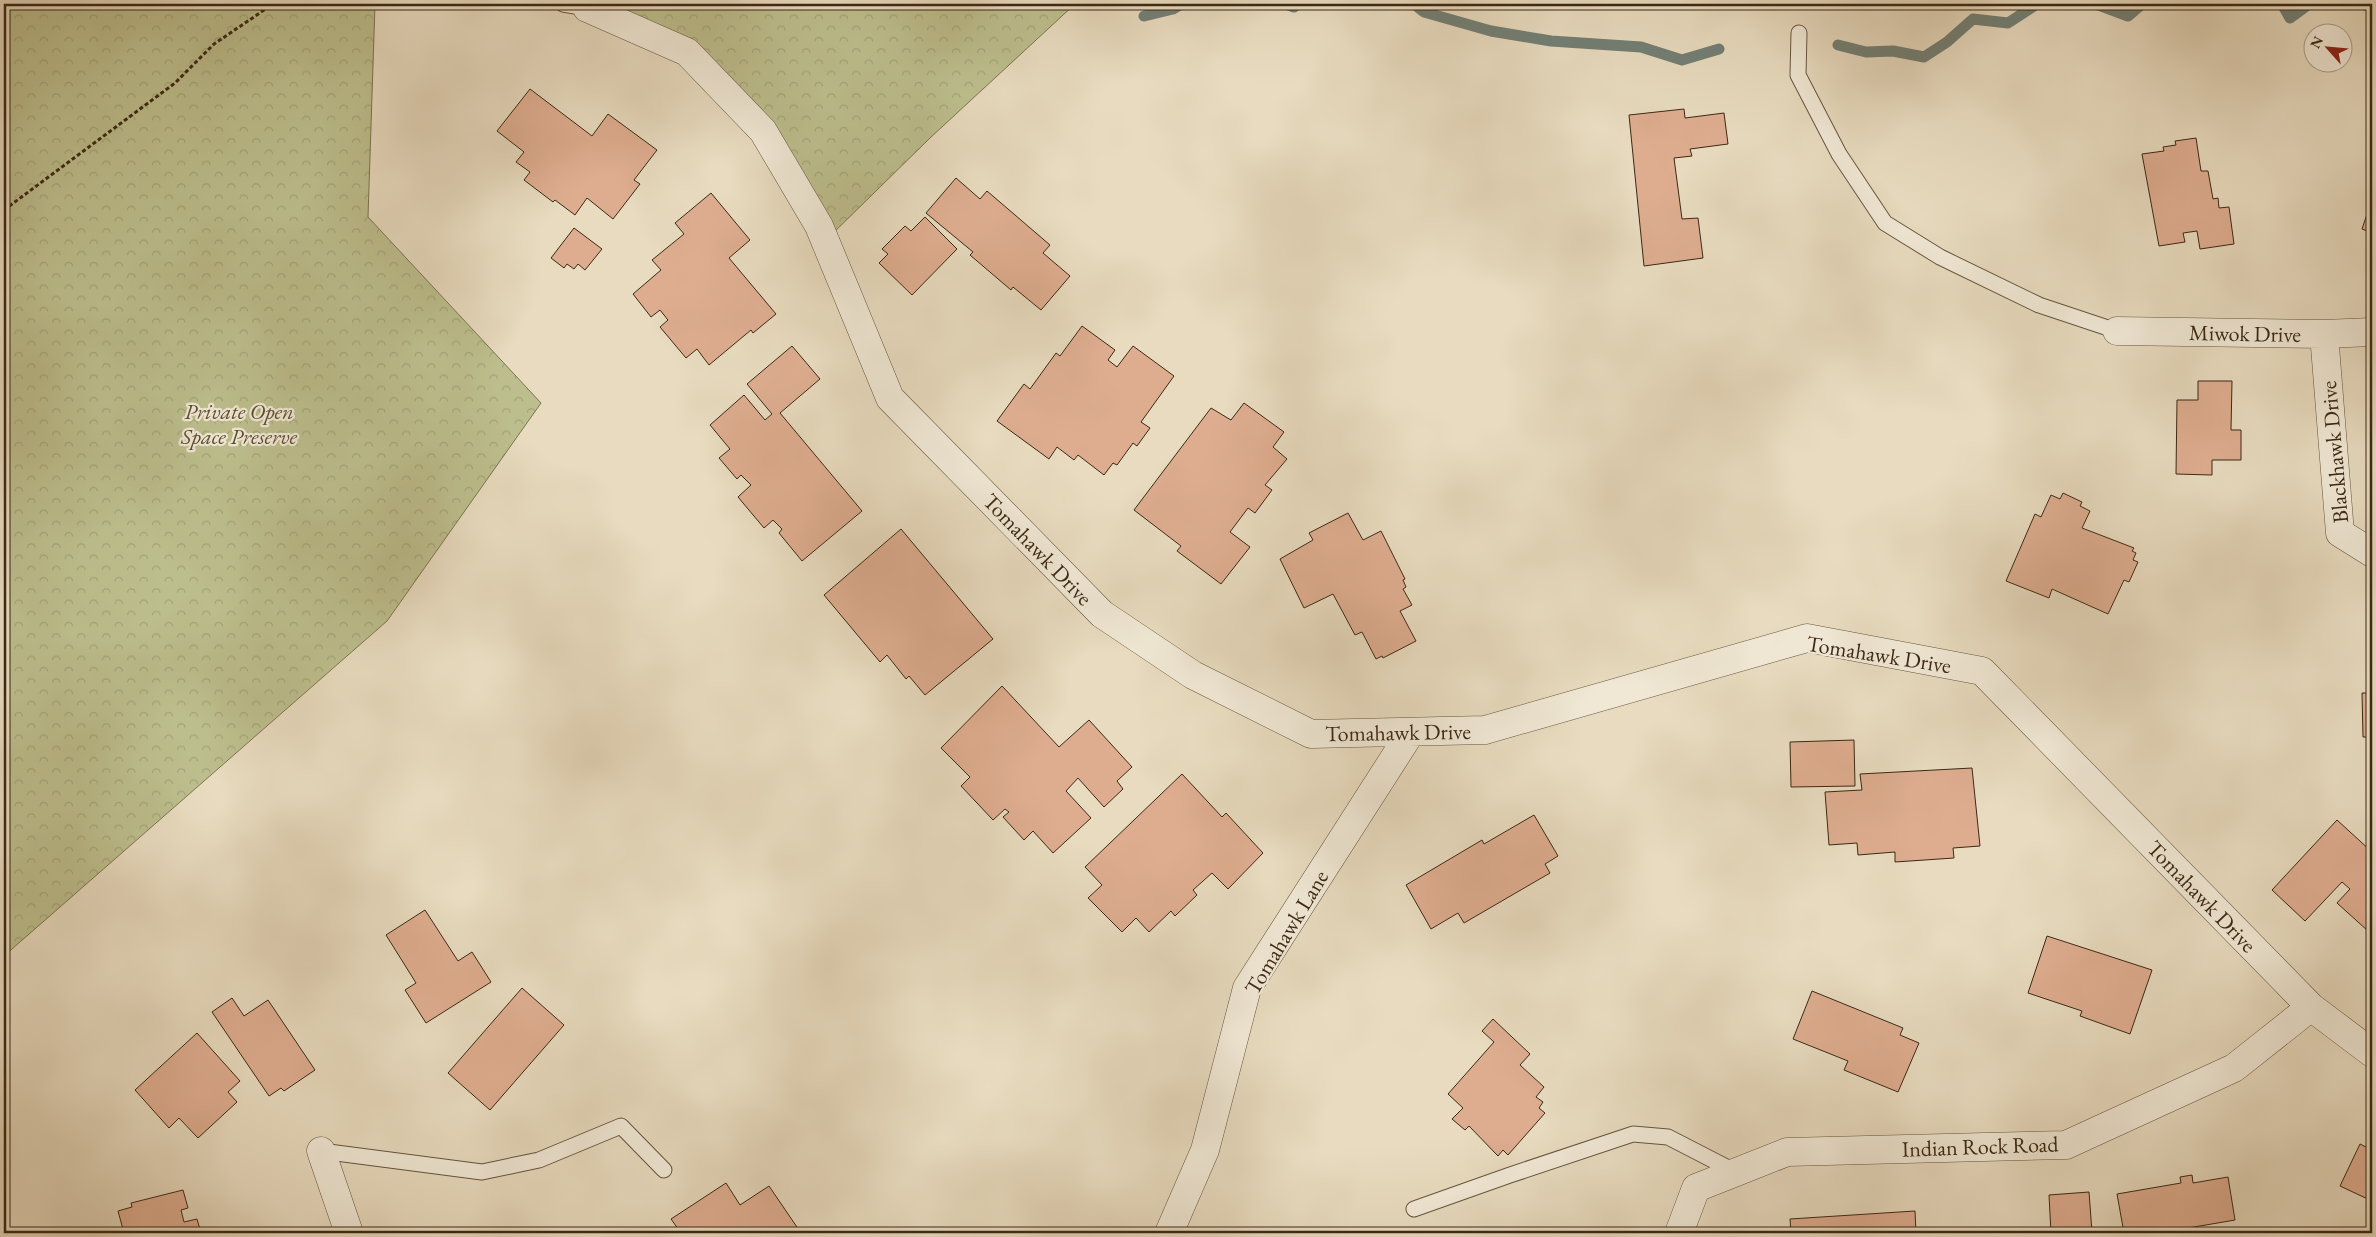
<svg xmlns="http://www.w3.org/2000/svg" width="2376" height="1237" viewBox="0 0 2376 1237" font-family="'EB Garamond',serif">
<defs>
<pattern id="park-crowns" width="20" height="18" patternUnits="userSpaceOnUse" patternTransform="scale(1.25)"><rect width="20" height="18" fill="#bdbe8d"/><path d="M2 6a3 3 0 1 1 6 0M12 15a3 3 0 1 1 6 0" fill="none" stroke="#a3a379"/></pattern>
</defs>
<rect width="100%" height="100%" fill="#e8dbbf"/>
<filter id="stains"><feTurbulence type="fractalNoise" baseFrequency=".004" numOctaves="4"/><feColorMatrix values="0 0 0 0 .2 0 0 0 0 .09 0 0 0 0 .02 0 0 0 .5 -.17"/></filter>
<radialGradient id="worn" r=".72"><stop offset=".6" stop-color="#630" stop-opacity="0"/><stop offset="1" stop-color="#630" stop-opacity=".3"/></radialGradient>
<path fill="url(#park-crowns)" stroke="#7c7450" d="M4,4H375L368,217L541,403L387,621L4,956Z
M563,4H1075L930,138L825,241L763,131L687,52Z"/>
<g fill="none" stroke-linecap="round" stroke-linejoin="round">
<path stroke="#738076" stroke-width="11" d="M1286,4L1294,7L1297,4
M1414,4L1424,12L1491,31L1551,41L1641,47L1682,60L1719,49
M2096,4L2128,16L2142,4
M2282,4L2290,18L2309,4
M2361,4L2372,7
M1144,16L1173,9L1181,4
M1838,45L1866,52L1893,51L1924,57L1947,42L1973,19L2008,23L2037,4"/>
</g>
<path fill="#dead90" stroke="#3b2914" d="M530,89L592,136L608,114L657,150L634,180L640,184L613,219L587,198L575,215L555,200L553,202L524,180L530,172L516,162L524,152L497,131Z
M1684,109L1685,118L1724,113L1728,144L1690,149L1692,156L1674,158L1682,219L1698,218L1703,258L1644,266L1629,115Z
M2196,138L2201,171H2208L2213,199L2218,198L2219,208L2229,207L2234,244L2200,249L2197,231L2183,233L2185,242L2159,246L2142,154L2164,151L2163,147L2176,145L2175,141Z
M956,178L980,199L987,191L1050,245L1043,253L1070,276L1041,310L1013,287L1011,290L970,255L973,252L926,213Z
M711,193L750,240L729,258L776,314L753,333L751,330L709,365L697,349L686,358L660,327L668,320L660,310L651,317L633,294L661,270L652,260L684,234L675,223Z
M2367,214L2372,217V233L2362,229Z
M925,217L957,249L912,295L879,263L888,254L882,249L905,226L911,231Z
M574,228L602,249L585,270L578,264L574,269L567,264L564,268L551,258Z
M1082,326L1115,350L1108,360L1117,367L1133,346L1174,376L1141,422L1150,428L1137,446L1133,443L1117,465L1113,463L1104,475L1078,455L1074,460L1057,447L1049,459L997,421L1024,384L1030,389L1056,353L1060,356Z
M792,346L820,379L780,413L862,511L802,561L779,533L782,529L773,520L764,528L738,497L751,485L741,475L737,479L719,458L730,449L710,425L744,395L765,420L772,414L747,384Z
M2198,381H2232L2231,430H2241V460H2212V475L2176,474L2177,400H2198Z
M1244,403L1284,432L1273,447L1287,459L1265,485L1272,490L1255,513L1248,508L1230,532L1250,547L1221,584L1177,551L1181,546L1134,510L1211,408L1231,420Z
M2063,493L2082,502L2080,506L2090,511L2082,528L2134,548L2132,551L2136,553L2133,560L2138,562L2129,582L2124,580L2108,614L2052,589L2049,598L2006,581L2035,514L2041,517L2051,495L2060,499Z
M1348,513L1363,540L1381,531L1405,579L1403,580L1406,587L1403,589L1412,605L1400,611L1416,641L1383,658L1382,656L1376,659L1362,632L1355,635L1333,594L1304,608L1280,559L1313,540L1309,533Z
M901,529L993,639L925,695L909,676L906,679L887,655L880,662L824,595Z
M1002,686L1059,747L1089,720L1132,767L1117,781L1123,789L1104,807L1078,778L1066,791L1091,818L1053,853L1033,831L1024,840L1003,817L1009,812L1005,809L993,820L961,786L970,777L941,748Z
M2362,693H2372V737H2363Z
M1854,740L1855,786L1791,787L1790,742Z
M1972,768L1980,846L1953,848L1954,858L1895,862V852L1858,855L1857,843L1829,845L1825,792L1862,790L1860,774Z
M1182,774L1222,817L1226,813L1263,853L1228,889L1212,873L1193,890L1197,895L1175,916L1171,911L1149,932L1136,918L1122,932L1088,898L1102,885L1085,867Z
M1534,815L1558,856L1545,864L1550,873L1464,923L1458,913L1431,929L1406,885L1482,840L1484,844Z
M2337,820L2372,852V926L2368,931L2337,903L2350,889L2342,882L2305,921L2272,890Z
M425,910L458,961L472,952L491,982L426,1023L405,990L416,983L386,935Z
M2047,936L2152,970L2130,1034L2080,1016L2082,1011L2028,993Z
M522,988L564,1025L490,1110L448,1073Z
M1812,991L1903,1028L1900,1035L1919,1043L1898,1092L1844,1070L1848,1061L1793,1039Z
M232,998L244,1016L268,1000L315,1070L284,1091L281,1088L269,1096L212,1012Z
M1493,1019L1530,1054L1520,1065L1544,1087L1536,1097L1543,1102L1539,1108L1545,1113L1508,1155L1503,1150L1498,1156L1469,1126L1465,1130L1452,1119L1463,1108L1448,1094L1494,1042L1482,1031Z
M197,1033L240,1081L228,1092L237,1102L198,1138L179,1118L169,1128L135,1090Z
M2360,1144L2372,1150V1201L2340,1186Z
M2192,1175L2193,1183L2228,1177L2235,1220L2159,1233L2158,1228L2124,1233L2117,1194L2181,1183L2180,1177Z
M726,1183L740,1205L769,1186L801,1233H681L671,1219Z
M183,1190L188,1208L181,1210L184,1222L197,1219L201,1233H124L118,1211L132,1207L131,1203Z
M2089,1192L2092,1232L2051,1233L2049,1195Z
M1915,1211L1916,1233H1791L1790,1219Z"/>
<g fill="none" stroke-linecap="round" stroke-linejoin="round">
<defs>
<path id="lane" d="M563,4L587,8
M1799,33L1798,75L1839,154L1885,223L1940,257L2039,305L2117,331
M321,1151L482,1172L539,1160L621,1126L664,1170
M1414,1209L1510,1175L1633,1134L1668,1137L1736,1172"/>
<path id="street" d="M587,8L687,52L763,131L819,226L890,398L1102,614L1193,675L1311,734L1485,730L1807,638L1982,671L2311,1007L2372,1053
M2117,331L2324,334L2372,332
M2324,334L2340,533L2372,553
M321,1151L349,1233
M1169,1233L1205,1150L1247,988L1411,732
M1679,1233L1696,1188L1787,1152L2066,1145L2234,1068L2311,1007"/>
</defs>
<use href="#lane" stroke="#66563f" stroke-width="17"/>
<use href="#street" stroke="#66563f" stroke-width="29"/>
<path stroke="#3b2914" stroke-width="3" stroke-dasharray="4 2.5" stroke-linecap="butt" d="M4,210L175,83L214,44L273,4"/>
<use href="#lane" stroke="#f0e8d5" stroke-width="15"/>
<use href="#street" stroke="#f0e8d5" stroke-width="28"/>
</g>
<g text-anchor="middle" stroke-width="4.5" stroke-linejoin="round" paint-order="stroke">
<g font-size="22" fill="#3b2914" stroke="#f0e8d5">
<text transform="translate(2245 333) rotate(1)" y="8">Miwok Drive</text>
<text transform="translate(2334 452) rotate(-95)" y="8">Blackhawk Drive</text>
<text transform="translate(1038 549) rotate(46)" y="8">Tomahawk Drive</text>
<text transform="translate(1879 654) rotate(9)" y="8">Tomahawk Drive</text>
<text transform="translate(1398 732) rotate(-1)" y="8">Tomahawk Drive</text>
<text transform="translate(2202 896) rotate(46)" y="8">Tomahawk Drive</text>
<text transform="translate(1286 932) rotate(-59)" y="8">Tomahawk Lane</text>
<text transform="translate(1980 1146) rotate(-2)" y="8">Indian Rock Road</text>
</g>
<g font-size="22" font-style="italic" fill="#5c4e32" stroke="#f0e8d5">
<text x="239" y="419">Private Open<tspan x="239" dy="25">Space Preserve</tspan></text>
</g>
</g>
<rect width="2376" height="1237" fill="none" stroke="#e8dbbf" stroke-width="20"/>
<rect x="5" y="5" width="2366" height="1227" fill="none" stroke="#3b2914" stroke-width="2.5"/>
<rect x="10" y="10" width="2356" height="1217" fill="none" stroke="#3b2914"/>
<g transform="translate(2328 48) rotate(297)"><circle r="24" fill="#f0e8d5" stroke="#a89c88"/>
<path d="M0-4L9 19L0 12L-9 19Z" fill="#8f2418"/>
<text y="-8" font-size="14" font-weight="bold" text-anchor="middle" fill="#3b2914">N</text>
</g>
<rect width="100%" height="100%" filter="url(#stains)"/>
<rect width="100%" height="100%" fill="url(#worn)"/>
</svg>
